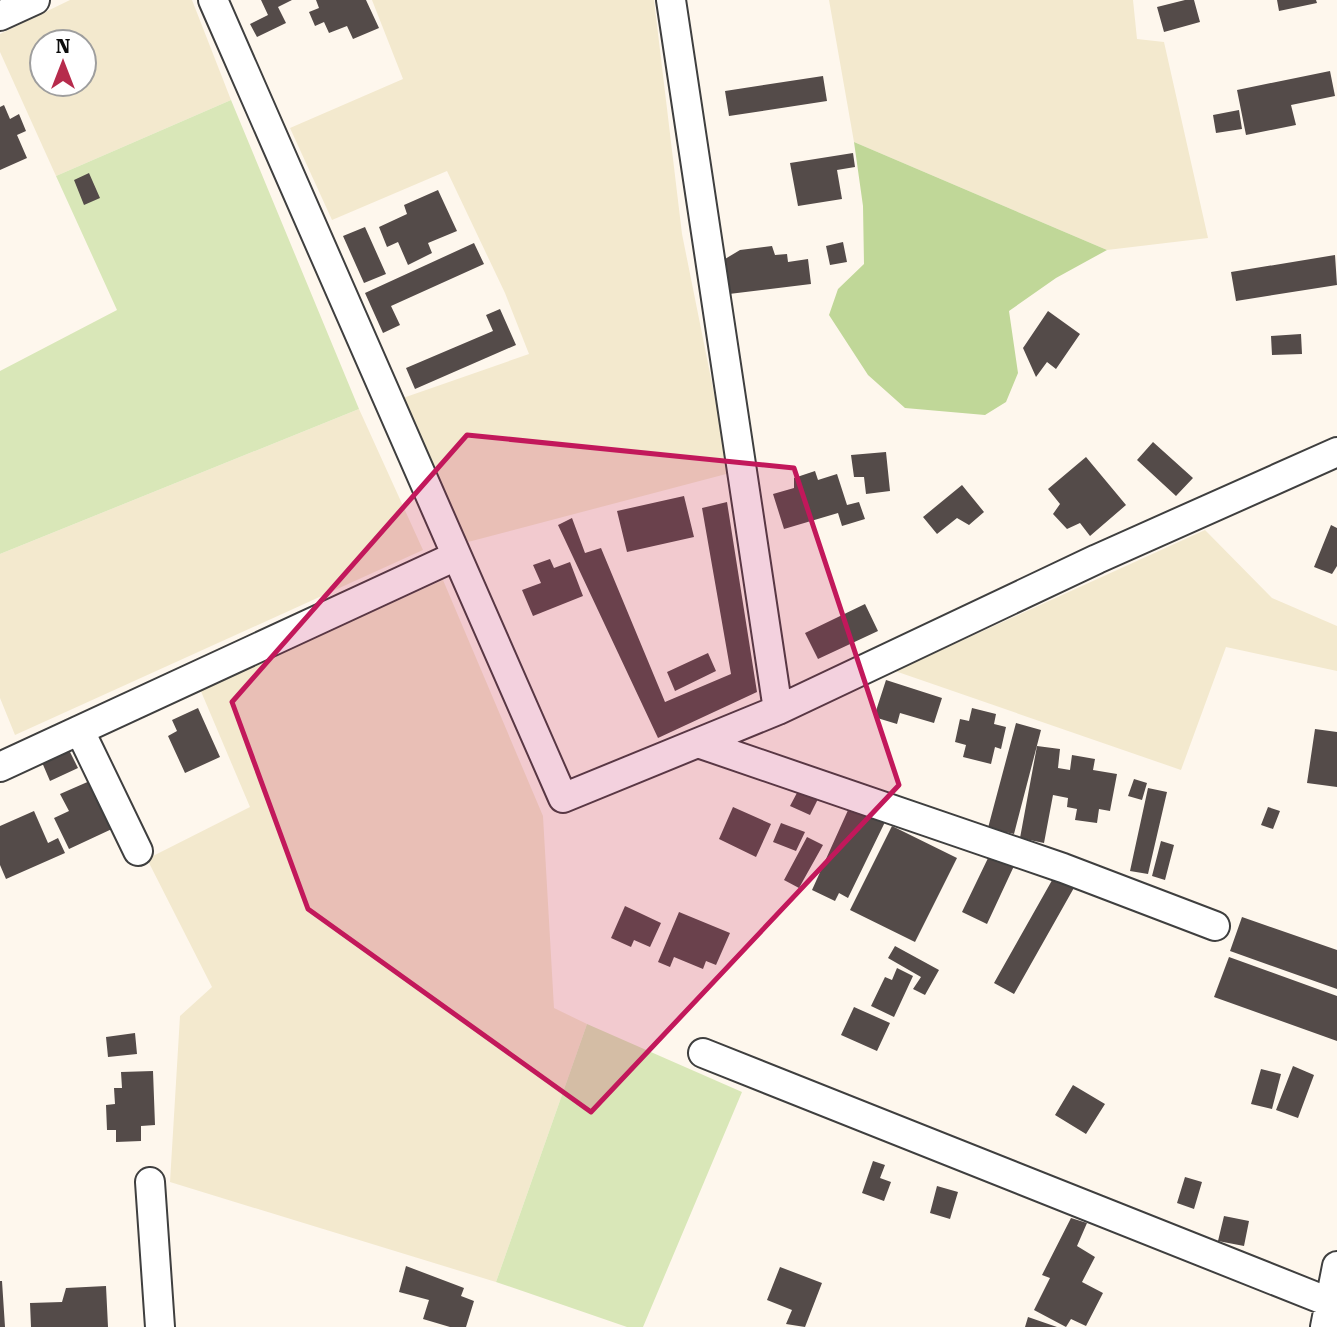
<svg xmlns="http://www.w3.org/2000/svg" width="1337" height="1327" viewBox="0 0 1337 1327" font-family="'Roboto Serif',serif">
<rect width="100%" height="100%" fill="#fef7ed"/>
<path fill="#f3e9ce" fill-rule="evenodd" d="M70,0H192L231,100L56,176L0,52V34ZM42,42H84V84H42Z
M372,0H654L682,234L730,473L468,542L403,398L529,354L505,293L447,171L332,220L290,128L403,79Z
M829,0H1133L1137,39L1164,42L1208,238L1107,250L854,142Z
M359,409L423,550L15,735L0,698V554Z
M1205,530L1272,598L1337,626V671L1226,647L1181,770L895,671Z
M443,580L543,816L554,1008L587,1024L496,1282L170,1182L180,1016L212,987L147,859L250,807L200,689Z"/>
<path fill="#d9e7b8" d="M231,100L359,409L0,554V371L117,310L56,176Z
M587,1024L742,1092L643,1327H627L496,1282Z"/>
<path fill="#c0d798" d="M854,142L1107,250L1056,278L1009,311L1018,373L1006,402L985,415L905,408L868,375L829,315L838,289L864,264L863,206Z"/>
<path fill="#544b49" d="M261,0H292L278,7L286,23L257,37L250,24L268,15Z
M316,0H366L379,28L353,39L347,26L329,33L324,22L315,26L309,12L319,8Z
M1185,0H1194L1200,22L1164,32L1157,7Z
M1277,0H1316L1317,3L1279,11Z
M1330,71L1335,96L1291,105L1296,125L1246,135L1237,90Z
M823,76L827,101L729,116L725,91Z
M4,105L10,119L19,114L26,131L17,135L27,158L0,170V107Z
M1239,110L1242,129L1216,133L1213,115Z
M853,153L855,167L837,170L842,199L798,206L790,163Z
M89,173L100,198L84,205L74,180Z
M438,190L457,231L428,243L432,253L408,265L398,242L387,247L379,227L407,214L404,205Z
M365,227L386,274L364,283L343,236Z
M843,242L847,262L830,265L826,246Z
M474,243L484,264L391,306L400,325L383,333L365,293Z
M772,246L775,255L787,254L788,262L808,259L811,284L729,294L725,259L740,250Z
M1335,255L1337,285L1236,301L1231,272Z
M500,309L516,345L415,389L406,368L493,331L486,315Z
M1048,311L1080,334L1056,369L1047,362L1036,377L1023,348Z
M1301,334L1302,354L1272,355L1271,336Z
M1153,442L1193,478L1176,496L1137,460Z
M886,452L890,491L866,494L864,477H854L851,455Z
M1086,457L1126,505L1090,536L1080,523L1067,529L1053,514L1060,504L1048,489Z
M815,471L818,480L837,474L847,505L859,502L865,519L842,526L838,513L784,529L773,494L794,488V478Z
M962,485L984,512L969,525L957,518L937,534L923,517Z
M684,496L694,537L627,552L617,511Z
M727,502L757,692L658,738L558,525L572,518L585,553L601,548L665,702L731,674L702,508Z
M1331,525L1337,528V566L1332,574L1314,567Z
M550,559L554,568L570,562L583,596L533,616L522,590L541,583L533,565Z
M865,604L878,631L818,659L805,633Z
M708,653L716,671L675,691L667,672Z
M886,680L942,698L934,723L900,713L897,724L874,717Z
M198,708L220,757L185,773L168,736L177,731L172,720Z
M972,708L996,714L994,724L1006,727L1001,749L995,747L991,764L963,757L966,745L955,742L960,719L969,721Z
M1016,723L1041,730L1014,834L988,828Z
M1315,729L1337,732V787L1307,783Z
M1037,746L1060,749L1058,768L1070,770L1072,755L1095,759L1093,770L1117,774L1110,811L1099,809L1097,823L1075,820L1077,809L1067,807L1068,798L1053,795L1044,843L1020,838Z
M68,748L78,768L50,781L41,760Z
M1134,779L1147,783L1142,800L1128,796Z
M92,780L114,828L69,849L54,818L69,811L60,794Z
M1148,788L1167,792L1148,874L1130,871Z
M799,789L818,799L810,815L790,806Z
M733,807L771,824L756,857L719,839Z
M1268,807L1280,811L1273,829L1261,825Z
M849,808L885,822L848,898L839,893L835,901L812,890Z
M34,811L48,843L58,838L65,853L6,879L0,865V826Z
M781,823L805,832L796,851L773,842Z
M892,826L957,858L915,942L850,910Z
M807,837L823,845L799,888L784,880Z
M1161,841L1174,845L1165,880L1152,876Z
M990,854L1014,866L987,924L962,912Z
M1055,875L1075,886L1014,994L994,983Z
M625,906L661,923L650,947L634,940L631,947L611,938Z
M679,912L730,933L716,965L706,961L703,969L674,957L670,967L658,962Z
M1242,917L1337,950V989L1230,951Z
M895,946L939,970L925,995L913,989L921,977L888,958Z
M1229,957L1337,996V1041L1214,997Z
M897,968L913,976L894,1017L871,1006L885,977L892,980Z
M854,1007L890,1023L877,1051L841,1035Z
M135,1033L137,1054L108,1057L106,1037Z
M1293,1066L1314,1075L1298,1118L1276,1110Z
M1261,1069L1281,1074L1272,1109L1251,1104Z
M153,1071L155,1125L141,1126V1141L116,1142V1130H107L106,1105L115,1104L114,1088H122L121,1072Z
M1073,1085L1105,1104L1086,1134L1055,1115Z
M873,1161L885,1165L880,1178L891,1182L884,1201L862,1193Z
M1185,1177L1202,1182L1194,1209L1177,1203Z
M937,1186L958,1192L950,1219L930,1213Z
M1224,1216L1249,1221L1244,1246L1218,1241Z
M1071,1218L1087,1223L1077,1246L1095,1257L1082,1282L1103,1293L1086,1326L1071,1319L1066,1327L1034,1310L1050,1278L1042,1275Z
M406,1266L464,1288L461,1296L474,1301L466,1327H450L423,1319L429,1300L399,1292Z
M780,1267L822,1283L805,1327L786,1324L792,1310L767,1300Z
M0,1281H2L5,1327H0Z
M106,1286L108,1327H31L30,1303L62,1302L66,1288Z
M1028,1317L1057,1327H1025Z"/>
<g fill="none" stroke-linecap="round" stroke-linejoin="round">
<defs>
<path id="street" d="M213,0L563,798L778,710L1097,559L1337,452
M671,0L778,710
M0,16L35,0
M80,731L138,851
M698,743L1063,868L1215,926
M0,767L456,556
M703,1053L1329,1302
M150,1182L160,1327
M1325,1327L1337,1266"/>
</defs>
<use href="#street" stroke="#3f3f3f" stroke-width="32"/>
<use href="#street" stroke="#fff" stroke-width="28"/>
</g>
<path fill="#c2185b" fill-opacity="0.2" stroke="#c2185b" stroke-width="5" stroke-linejoin="round" d="M467,435L794,468L899,785L591,1112L308,909L232,702Z"/>
<g transform="translate(63 63)"><circle r="33" fill="#ffffff" stroke="#9e9e9e" stroke-width="2"/>
<path d="M0-5L12 26L0 18L-12 26Z" fill="#b62b4c"/>
<text y="-10" font-size="19" font-weight="bold" text-anchor="middle" fill="#0c0c0c">N</text>
</g>
</svg>
